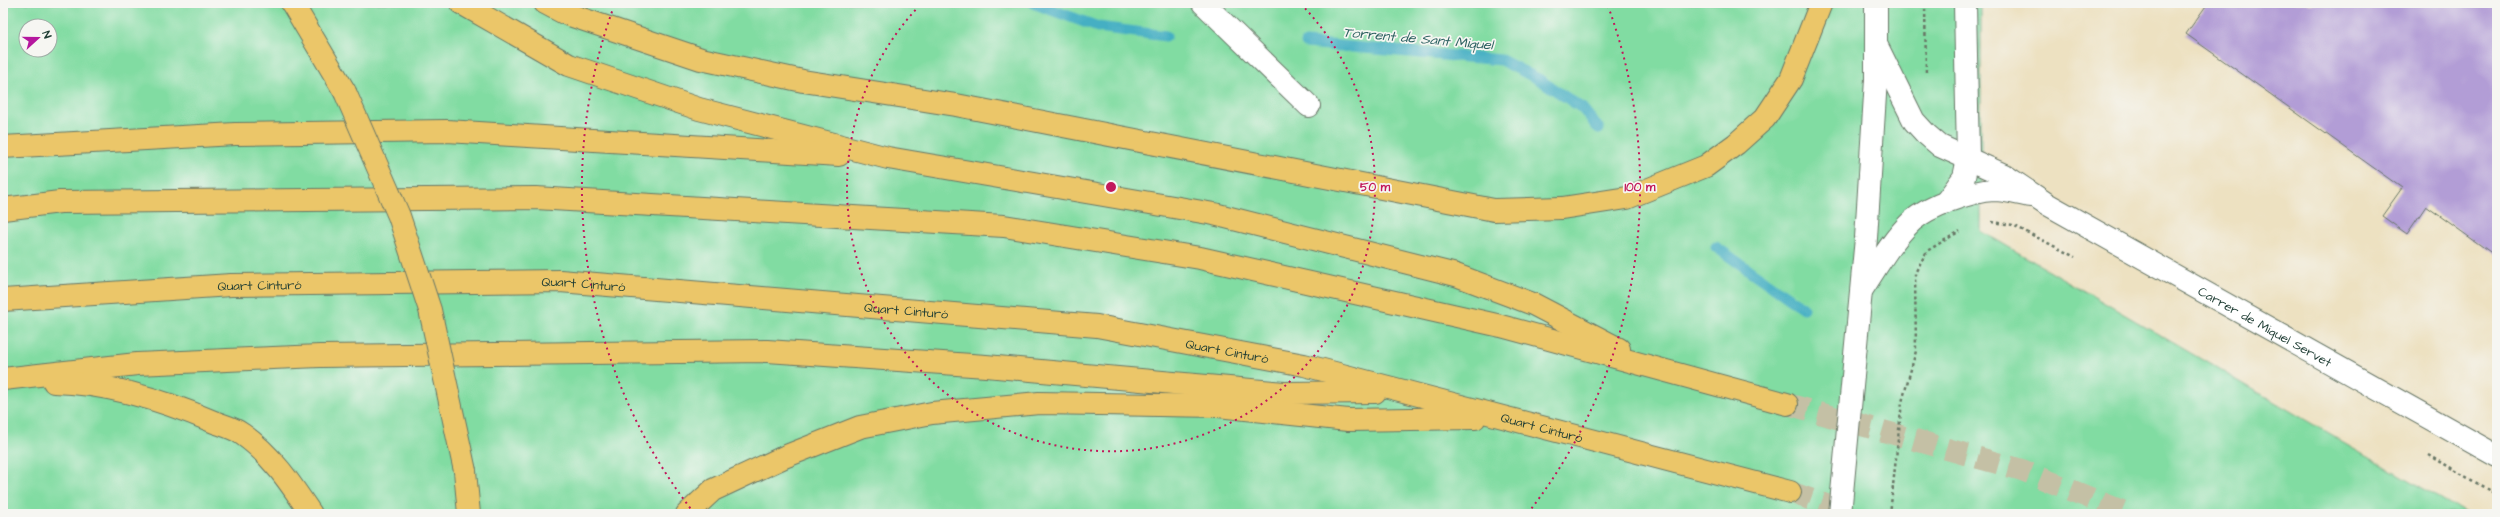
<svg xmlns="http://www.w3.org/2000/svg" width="2500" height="517" viewBox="0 0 2500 517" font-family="'Architects Daughter',sans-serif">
<rect width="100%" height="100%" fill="#f6f6f2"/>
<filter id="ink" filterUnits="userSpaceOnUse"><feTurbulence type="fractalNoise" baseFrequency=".025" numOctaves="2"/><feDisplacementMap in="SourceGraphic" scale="8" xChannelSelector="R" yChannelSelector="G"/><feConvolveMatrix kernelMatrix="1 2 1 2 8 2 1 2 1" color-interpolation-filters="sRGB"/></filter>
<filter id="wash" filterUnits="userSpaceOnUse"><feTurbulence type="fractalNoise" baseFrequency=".012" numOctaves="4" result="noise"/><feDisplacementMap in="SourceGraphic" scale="16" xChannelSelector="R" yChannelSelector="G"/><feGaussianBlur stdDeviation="0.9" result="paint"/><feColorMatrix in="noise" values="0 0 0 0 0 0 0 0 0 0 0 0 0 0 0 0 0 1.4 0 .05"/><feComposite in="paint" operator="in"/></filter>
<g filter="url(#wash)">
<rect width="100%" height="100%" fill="#ede1c1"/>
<path fill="#81dca2" stroke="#508c6b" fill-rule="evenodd" d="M3,3H1981V231L2467,514H3ZM26,26H50V50H26Z"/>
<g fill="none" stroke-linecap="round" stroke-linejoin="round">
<path stroke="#45afc3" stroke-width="11" d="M1033,3L1098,27L1166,36
M1306,43L1501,60L1540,80L1582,108L1599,129
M1716,247L1803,308"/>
</g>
<g id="blocks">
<path fill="#b29dd6" d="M2208,3H2497V257L2426,206L2407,234L2382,216L2402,188L2186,34Z"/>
</g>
</g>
<g filter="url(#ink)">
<use href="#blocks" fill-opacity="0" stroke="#677665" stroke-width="1"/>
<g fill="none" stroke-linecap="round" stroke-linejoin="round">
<path stroke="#c4c0a5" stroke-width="22" stroke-dasharray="22 11" stroke-linecap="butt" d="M1787,404L2022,470L2129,514
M1790,492L1851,514"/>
<defs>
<g id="minor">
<path d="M1203,3L1309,106"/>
<path id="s1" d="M1877,46L1914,121L1926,134L1940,146L2004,175L2047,204L2497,456"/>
<path d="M1945,203L1964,177L1968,159L1965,3"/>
<path d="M1863,288C1878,265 1892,240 1912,221C1929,206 1971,191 1994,190C2006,190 2018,194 2030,196"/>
<path d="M1840,514L1866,238L1876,79V3"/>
</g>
<g id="highway">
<path d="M292,3L345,92"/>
<path d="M461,3L569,65L699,109L888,158L1214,214L1456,275L1533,304L1619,349"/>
<path d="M545,3L564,13L701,59L803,81L956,105L1494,210L1562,208L1627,198L1706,166L1736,144L1765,118L1791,79L1821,3"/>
<path d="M3,147L235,134L447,131L839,155"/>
<path d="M3,209L60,202L536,198L1004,226L1200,258L1501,326L1787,404"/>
<path id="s2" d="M3,300L231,285L560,281L1097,326L1304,365L1790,492"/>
<path d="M3,379L137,364L320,356L767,351L986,366L1284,393L1375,392"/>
<path d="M54,382C108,383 165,401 214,422C222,425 234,428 242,434C272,455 291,484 311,514"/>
<path d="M465,471L469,514"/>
<path d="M687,514L713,490L784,457L860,427L932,413L1039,403L1218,406L1348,420L1475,418"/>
</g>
</defs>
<use href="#minor" stroke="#677665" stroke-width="24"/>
<use href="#highway" stroke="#677665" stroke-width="24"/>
<path stroke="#677665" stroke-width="2.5" stroke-dasharray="3 3" stroke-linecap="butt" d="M1925,3L1926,74
M1992,222L2013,225L2075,257
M2429,455L2497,495
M1890,514L1902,402L1916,351L1915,273L1927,251L1960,231"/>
<use href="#minor" stroke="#fff" stroke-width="22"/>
<use href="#highway" stroke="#ebc669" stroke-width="22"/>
<defs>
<path id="highway-bridge" d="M345,92L399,216L430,310L465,471"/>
</defs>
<use href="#highway-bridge" stroke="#677665" stroke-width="24" stroke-linecap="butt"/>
<use href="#highway-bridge" stroke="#ebc669" stroke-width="22"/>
</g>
</g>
<g fill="none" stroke="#c2185b" stroke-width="2" stroke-dasharray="2 4">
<path d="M1301 4A264 264 0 1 1 921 4"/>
<path d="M694 513A529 529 0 0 1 614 6M1608 6A529 529 0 0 1 1528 513"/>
</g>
<g text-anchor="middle" stroke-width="3.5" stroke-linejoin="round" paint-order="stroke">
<g font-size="13" fill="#1f3d34" stroke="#f6f6f2">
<text dy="5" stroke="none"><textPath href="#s2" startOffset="581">Quart Cinturó</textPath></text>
<text dy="5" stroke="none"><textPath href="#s2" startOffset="257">Quart Cinturó</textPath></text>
<text dy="5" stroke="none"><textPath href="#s2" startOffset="905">Quart Cinturó</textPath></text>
<text dy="5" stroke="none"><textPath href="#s1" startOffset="492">Carrer de Miquel Servet</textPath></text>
<text dy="5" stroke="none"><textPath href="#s2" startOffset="1229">Quart Cinturó</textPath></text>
<text dy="5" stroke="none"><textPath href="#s2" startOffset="1553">Quart Cinturó</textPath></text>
</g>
<g font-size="14" font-style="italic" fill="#2a5f5f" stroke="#f6f6f2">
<text transform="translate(1418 38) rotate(5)" y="5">Torrent de Sant Miquel</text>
</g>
</g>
<circle cx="1111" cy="187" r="6" fill="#c2185b" stroke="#f6f6f2" stroke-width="2"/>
<g font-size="12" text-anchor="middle" font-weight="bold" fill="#c2185b" stroke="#f6f6f2" stroke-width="3.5" stroke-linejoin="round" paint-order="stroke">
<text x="1375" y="191">50 m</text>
<text x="1640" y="191">100 m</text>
</g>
<rect width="2500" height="517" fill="none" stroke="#f6f6f2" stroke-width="16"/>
<g transform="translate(38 38) rotate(69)"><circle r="19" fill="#f6f6f2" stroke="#a0aca6"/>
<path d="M0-3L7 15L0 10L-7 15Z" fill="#b5179e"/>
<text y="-6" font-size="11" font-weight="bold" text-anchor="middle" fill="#1f3d34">N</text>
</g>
</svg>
